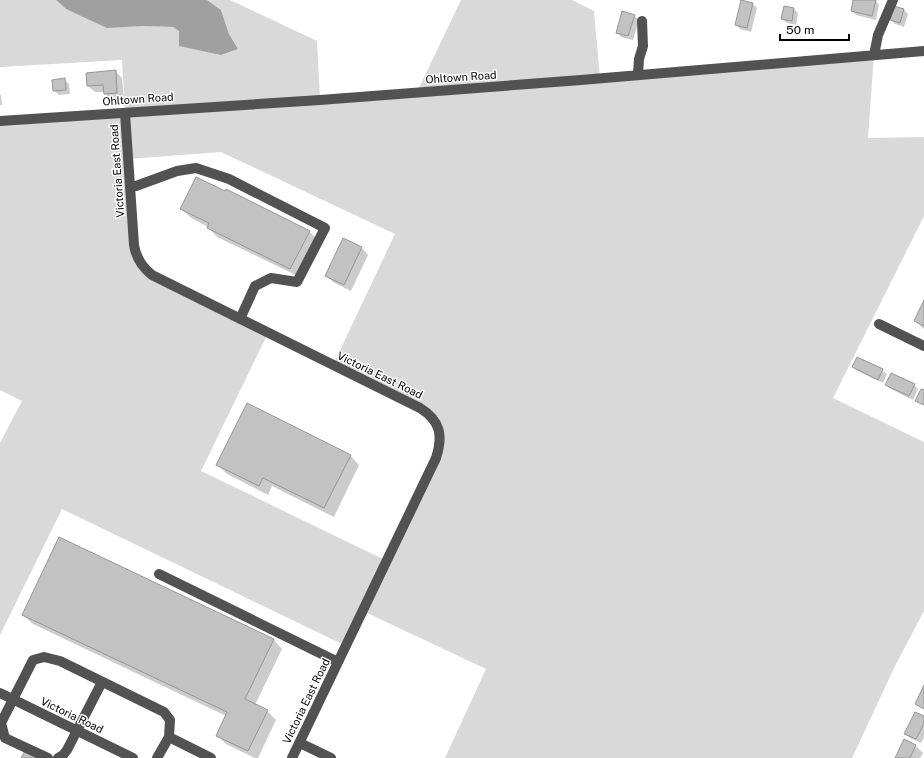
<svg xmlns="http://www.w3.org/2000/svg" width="924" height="758" viewBox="0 0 924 758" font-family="'Public Sans',sans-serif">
<rect width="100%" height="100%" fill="#fff"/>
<path fill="#d9d9d9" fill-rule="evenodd" d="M0,0H56L66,9L142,26L173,27L221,55L238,49L229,34L221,10L207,0H230L317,41L320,99L417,92L461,0H572L594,11L600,78L874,55L868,138L924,137V216L833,398L924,442V611L895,666L852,758H445L486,669L363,611L346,646L62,509L0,635V443L22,401L0,390V121L125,112L122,60L0,67ZM221,152L395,234L333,365L432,417L440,446L387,561L201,471L268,333L145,269L134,245L128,159Z"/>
<path fill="#a0a0a0" d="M56,0H207L221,10L229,34L238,49L221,55L179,46V31L173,27L142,26L107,28L66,9Z"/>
<path fill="#0003" d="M854,0H875L879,5L876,20L856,15L852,11Z
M753,4L757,8L751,32L740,29L736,24Z
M794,9L798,13L796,25L787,23L782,19Z
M904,10L908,14L904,27L895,24L891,20Z
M634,16L639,20L633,40L621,37L617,32Z
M115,71L122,78L124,99L112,100L105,94V92H95L88,86Z
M64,80L69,84L70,94L59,95L54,90Z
M0,94L1,95L2,105H0Z
M182,209L309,231L318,240L300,277L217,237L208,227L191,218Z
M344,239L362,248L368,255L351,291L333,282L326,275Z
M924,303V329L915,321Z
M854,367L882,370L887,374L883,383L858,371Z
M887,385H914L918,389L913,400L891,389Z
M350,455L359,465L334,517L272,486L268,495L227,474L218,465Z
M23,615L273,639L282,649L255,705L267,711L276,720L258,758H255L226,744L217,735L226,716L33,624Z
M924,717V737L921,743L910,738L906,734Z
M905,741L916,746L923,753L920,758H897Z"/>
<path fill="#c2c2c2" stroke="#969696" d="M741,0L753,3L747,28L735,25Z
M853,0H876L872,16L851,11Z
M784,6L794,8L792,21L781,19Z
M894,6L904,9L900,23L890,20Z
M622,11L635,15L628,36L616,33Z
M116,70L117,93L104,94L103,85L87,86L86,73Z
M65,78L66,90L53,91L52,80Z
M196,177L225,191L226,189L310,231L290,269L207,228L209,223L180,209Z
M343,238L362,247L344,285L325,276Z
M924,300V326L914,321Z
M857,357L883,369L878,380L852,367Z
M891,373L915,384L909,396L885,385Z
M921,389L924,390V405L915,401Z
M247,403L351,455L324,508L263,478L259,486L216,465Z
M59,537L274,639L245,699L268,710L248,751L216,736L227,712L22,615Z
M924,685V709L915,704Z
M915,712L924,716V724L916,739L904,734Z
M904,739L916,745L910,758H895Z
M25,751L38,758H21Z"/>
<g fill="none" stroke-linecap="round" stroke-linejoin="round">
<path stroke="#525252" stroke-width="10" d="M874,55L878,35L893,0
M638,74L639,59L643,46L642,21
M125,113L134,245C136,258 142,267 152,275L420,408C441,421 443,436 436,458L292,758
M0,121L320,100L581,80L924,51
M130,187L136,186L177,171L196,168L229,179L325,228L297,282L271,278L255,286L240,319
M879,324L924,346
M159,574L338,662
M0,693L133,758
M169,737L211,758
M300,743L331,758
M48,758L5,738L1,723L33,660L44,657L60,661L164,712L170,720L169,737L157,758
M58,758L63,755L67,750L102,682"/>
</g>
<g text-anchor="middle" stroke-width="3" stroke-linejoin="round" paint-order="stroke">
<g font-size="11" fill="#000" stroke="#fff">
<text transform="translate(461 77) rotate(-4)" y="4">Ohltown Road</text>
<text transform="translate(138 99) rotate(-4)" y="4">Ohltown Road</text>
<text transform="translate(117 171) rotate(-94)" y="4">Victoria East Road</text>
<text transform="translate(380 375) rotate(26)" y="4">Victoria East Road</text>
<text transform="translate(306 701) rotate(-64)" y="4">Victoria East Road</text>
<text transform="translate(72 715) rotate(26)" y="4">Victoria Road</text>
</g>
</g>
<path d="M780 34v6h69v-6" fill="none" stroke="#000000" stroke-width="2"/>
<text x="786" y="34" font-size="12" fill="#000000" stroke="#ffffff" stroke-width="3" paint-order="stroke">50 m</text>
</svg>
